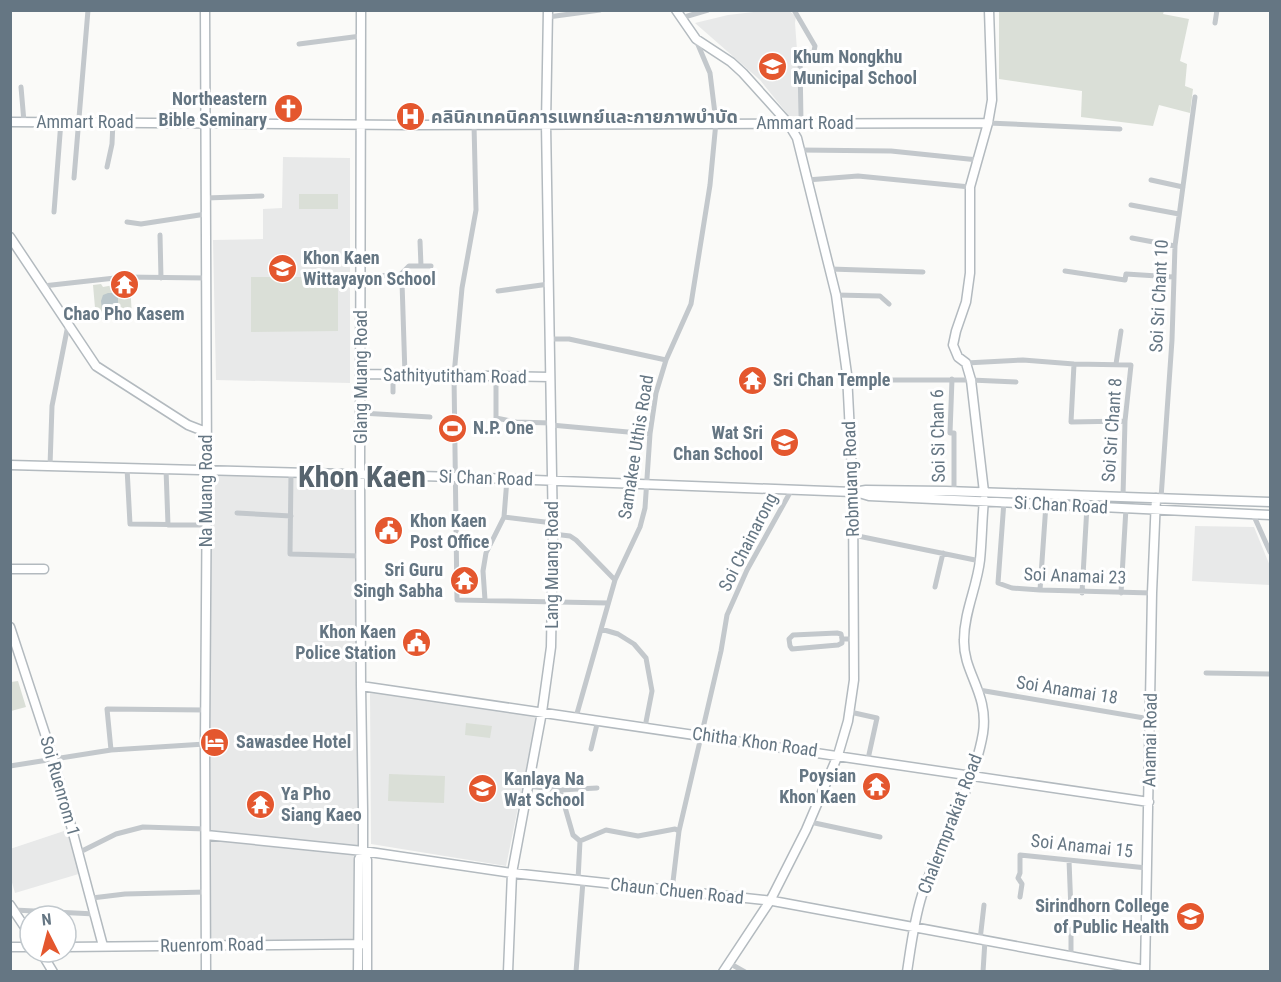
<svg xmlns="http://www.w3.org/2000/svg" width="1281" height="982" viewBox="0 0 1281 982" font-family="'Roboto Condensed','Noto Sans Thai',sans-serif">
<rect width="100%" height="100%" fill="#fafaf8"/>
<path fill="#e8e9e9" d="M762,11H789L796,16L795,23L799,77L798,116H789L760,80L695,23L728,15Z
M283,157L350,158V383L216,380L213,240L263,239V209L282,208Z
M207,470L360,474L363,810L359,852L355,942L206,945Z
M1195,526L1254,527L1270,566V585L1192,581Z
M370,692L537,716L506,866L371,844Z
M70,829L82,873L15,893L11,879L10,849Z"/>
<path fill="#dadfd7" d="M1164,11L1163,14L1189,19L1180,61L1187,64L1185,86L1193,89L1190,113L1159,105L1153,126L1081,117L1082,91L999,79V11Z
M299,194H338V209H299Z
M338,277V331L251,332V277Z
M130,282L132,317L96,319L93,285L101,284L103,287Z
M18,681L26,707L11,711V682Z
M466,723L492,726L490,738L465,735Z
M389,774L445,776L444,803L388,801Z"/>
<path fill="#bbc7cb" d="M108,293H114L118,298V308L102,309L101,301L103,295Z"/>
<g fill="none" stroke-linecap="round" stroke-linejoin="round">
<defs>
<path id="secondary" d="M205,10L207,470L205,744L206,972
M676,10L696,39L731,62L743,73L788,123L797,138L836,295L847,374L853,492L854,680L848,721L838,755L806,830L770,901L723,972
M10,122L407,125L988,123
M10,237L96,366L188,425L206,432
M361,374L550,377
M10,465L456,477L853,492L866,490L946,491L1270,502
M984,492L971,380L966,363L958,357L953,345L956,331L966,302L970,273V187L988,123L992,100L989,10
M859,493L869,496L1270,515
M10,569H44
M10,627L53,758L103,946
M361,686L1149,802
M206,835L363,851L512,873L773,901L1145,970
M363,851L367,860V972
M10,905L30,935
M10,947H30
M66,947L367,944
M41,952L53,972
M358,972L359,859L363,851V810L361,686L360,474L361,10
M508,972L512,873L542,712L551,647L553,534L546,124L548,10
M907,972C911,946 914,920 922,895C939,843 974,787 983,733C989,693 963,673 964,640C964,612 977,587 980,560C982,540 982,520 984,500
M1145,972L1152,593L1156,498"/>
</defs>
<use href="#secondary" stroke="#b3babf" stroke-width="11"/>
<path stroke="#c3c8cc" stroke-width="5" d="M794,10L815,46L814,51L800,58L801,123
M548,17L600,10
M681,18L708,10
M1215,23L1217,10
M299,44L361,36
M21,87L24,122
M988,123L1120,129
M474,124L476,210L462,288L454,375L457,600L608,603
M800,150L891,151L978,160
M107,167L112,144L113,121
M74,178L88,10
M807,180L858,176L970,187
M1151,180L1183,187
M206,198L262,196
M1131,205L1179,214
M54,212L61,121
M127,222L141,224L206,214
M160,235L161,278
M1132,238L1175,246
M420,241L421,266
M830,269L923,272
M1065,271L1125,280L1126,274L1173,277
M361,275L399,276L402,282L405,375
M399,276L409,266H431
M43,286L124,277L206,278
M498,291L549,284
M836,295L880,296L889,304
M550,339H569L666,360
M966,363L1023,360L1074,364L1131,365L1125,421L1123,496
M1074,364L1071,422L1125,421
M1116,364L1121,331
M393,375V392
M496,376V418L516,422L551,423
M952,379L950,433H954V491
M848,380H971L1016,382
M361,413L430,417
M551,425L650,434
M50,466L52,406L68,325
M127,468L130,524L207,525
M166,469L168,525
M291,473L290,554L360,556
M1161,498L1172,340L1175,246L1195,97
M1004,501L998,583L1012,588L1040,590L1152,593
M237,513L291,516
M1253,514L1270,552
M504,517L553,523
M553,534L570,536L576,540L615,580
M853,535L980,561
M935,587L943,553
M1040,590L1046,504
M1082,593L1087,506
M1121,593L1126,508
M485,600L483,571L486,553L504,517L507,479
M601,629L618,634L634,644L646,658L652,691L645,727
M842,639L841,634L837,633L793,635L789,639L790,646L792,649L838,645L842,643V639H855
M1206,673L1270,674
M979,690L1150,719
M850,712L877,718L868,759
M576,717L615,580L640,527L645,508L650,434L656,393L666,360L691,304L710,185L716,122L710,73L696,40
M591,749L598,720
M111,750L107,709L205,710
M10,766L111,750L205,744
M528,786L560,790L597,788
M560,790L573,835L580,841L578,880
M810,822L880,837
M580,841L606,830L638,836L675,829L679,831
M80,852L116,834L143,827L206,829
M1069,860L1071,911
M672,890L679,831L721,651L727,615L747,570L792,489
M1020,897L1022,884L1018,878L1020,873V855L1147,868
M92,898L125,894L206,892
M14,910L95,914
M1071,925V956
M980,940L984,905
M729,963L745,972
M576,972L583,881
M983,972L985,940"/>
<use href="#secondary" stroke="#fff" stroke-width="8"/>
</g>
<defs>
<symbol id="school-disc" viewBox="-11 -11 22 22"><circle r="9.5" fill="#e4572e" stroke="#fff"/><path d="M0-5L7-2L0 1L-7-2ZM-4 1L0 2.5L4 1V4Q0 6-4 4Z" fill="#fff"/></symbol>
<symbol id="church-disc" viewBox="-11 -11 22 22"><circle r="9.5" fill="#e4572e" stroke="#fff"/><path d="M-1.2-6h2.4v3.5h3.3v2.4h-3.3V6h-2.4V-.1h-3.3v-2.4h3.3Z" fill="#fff"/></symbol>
<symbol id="hospital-disc" viewBox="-11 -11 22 22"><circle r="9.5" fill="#e4572e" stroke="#fff"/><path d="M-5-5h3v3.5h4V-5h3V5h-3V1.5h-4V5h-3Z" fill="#fff"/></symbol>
<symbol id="temple-disc" viewBox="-11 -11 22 22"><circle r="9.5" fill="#e4572e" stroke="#fff"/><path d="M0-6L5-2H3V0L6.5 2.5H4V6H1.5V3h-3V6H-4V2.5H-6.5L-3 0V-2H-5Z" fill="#fff"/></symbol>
<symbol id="stadium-disc" viewBox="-11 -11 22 22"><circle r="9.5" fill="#e4572e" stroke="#fff"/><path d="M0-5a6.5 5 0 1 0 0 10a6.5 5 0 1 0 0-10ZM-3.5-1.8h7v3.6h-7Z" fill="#fff"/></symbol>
<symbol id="civic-disc" viewBox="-11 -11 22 22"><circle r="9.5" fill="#e4572e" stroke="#fff"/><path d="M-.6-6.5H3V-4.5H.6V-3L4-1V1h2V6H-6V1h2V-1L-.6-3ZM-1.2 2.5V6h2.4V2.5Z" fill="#fff"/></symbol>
<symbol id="hotel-disc" viewBox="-11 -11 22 22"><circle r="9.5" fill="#e4572e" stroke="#fff"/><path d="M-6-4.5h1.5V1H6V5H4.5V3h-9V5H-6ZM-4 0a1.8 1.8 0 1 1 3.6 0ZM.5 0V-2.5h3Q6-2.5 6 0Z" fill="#fff"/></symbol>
<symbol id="university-disc" viewBox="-11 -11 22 22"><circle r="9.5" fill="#e4572e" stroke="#fff"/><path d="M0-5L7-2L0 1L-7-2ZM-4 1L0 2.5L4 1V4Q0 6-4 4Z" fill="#fff"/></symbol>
</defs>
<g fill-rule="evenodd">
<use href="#school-disc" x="756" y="50" width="33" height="33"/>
<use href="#church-disc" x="272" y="92" width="33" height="33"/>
<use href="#hospital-disc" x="394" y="100" width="33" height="33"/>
<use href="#school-disc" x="266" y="252" width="33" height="33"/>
<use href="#temple-disc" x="108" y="268" width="33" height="33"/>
<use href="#temple-disc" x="736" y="364" width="33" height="33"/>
<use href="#stadium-disc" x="436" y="412" width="33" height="33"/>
<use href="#school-disc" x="768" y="426" width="33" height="33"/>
<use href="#civic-disc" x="372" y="514" width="33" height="33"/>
<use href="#temple-disc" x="448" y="564" width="33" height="33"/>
<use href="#civic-disc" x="400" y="626" width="33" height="33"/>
<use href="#hotel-disc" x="198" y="726" width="33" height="33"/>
<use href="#temple-disc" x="860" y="770" width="33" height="33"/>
<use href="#school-disc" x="466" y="772" width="33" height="33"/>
<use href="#temple-disc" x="244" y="788" width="33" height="33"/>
<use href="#university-disc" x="1174" y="900" width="33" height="33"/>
</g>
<g text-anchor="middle" stroke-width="6" stroke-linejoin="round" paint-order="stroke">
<g font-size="18" font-weight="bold" fill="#657683" stroke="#fff" text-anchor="start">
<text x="793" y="63">Khum Nongkhu<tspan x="793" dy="21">Municipal School</tspan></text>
<text x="267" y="105" text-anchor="end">Northeastern<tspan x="267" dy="21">Bible Seminary</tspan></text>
<text x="431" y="123">คลินิกเทคนิคการแพทย์และกายภาพบำบัด</text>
<text x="303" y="264">Khon Kaen<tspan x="303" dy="21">Wittayayon School</tspan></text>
<text x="124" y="320" text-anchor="middle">Chao Pho Kasem</text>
<text x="773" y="386">Sri Chan Temple</text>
<text x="473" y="434">N.P. One</text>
<text x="763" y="439" text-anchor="end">Wat Sri<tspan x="763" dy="21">Chan School</tspan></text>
<text x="410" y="527">Khon Kaen<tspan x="410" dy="21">Post Office</tspan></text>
<text x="443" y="576" text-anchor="end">Sri Guru<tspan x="443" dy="21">Singh Sabha</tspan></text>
<text x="396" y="638" text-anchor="end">Khon Kaen<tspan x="396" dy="21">Police Station</tspan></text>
<text x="236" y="748">Sawasdee Hotel</text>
<text x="856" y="782" text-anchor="end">Poysian<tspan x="856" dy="21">Khon Kaen</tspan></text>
<text x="504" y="785">Kanlaya Na<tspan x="504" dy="21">Wat School</tspan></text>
<text x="281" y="800">Ya Pho<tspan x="281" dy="21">Siang Kaeo</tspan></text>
<text x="1169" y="912" text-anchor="end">Sirindhorn College<tspan x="1169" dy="21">of Public Health</tspan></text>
</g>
<g font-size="18" fill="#657683" stroke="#fff">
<text x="85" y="128">Ammart Road</text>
<text x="805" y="129">Ammart Road</text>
<text transform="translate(1159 296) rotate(-87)" y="6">Soi Sri Chant 10</text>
<text transform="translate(455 376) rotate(1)" y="6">Sathityutitham Road</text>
<text transform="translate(361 377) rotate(-90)" y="6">Glang Muang Road</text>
<text transform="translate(1112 430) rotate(-86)" y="6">Soi Sri Chant 8</text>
<text transform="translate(938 436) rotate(-91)" y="6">Soi Si Chan 6</text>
<text transform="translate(636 447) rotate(-81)" y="6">Samakee Uthis Road</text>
<text transform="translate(486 478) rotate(2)" y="6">Si Chan Road</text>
<text transform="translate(851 479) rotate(-92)" y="6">Robmuang Road</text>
<text transform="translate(206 491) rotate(-90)" y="6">Na Muang Road</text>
<text transform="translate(1061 505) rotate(3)" y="6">Si Chan Road</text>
<text transform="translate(748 542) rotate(-63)" y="6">Soi Chainarong</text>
<text transform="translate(552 565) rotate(-90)" y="6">Lang Muang Road</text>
<text transform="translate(1075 576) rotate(2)" y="6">Soi Anamai 23</text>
<text transform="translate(1067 690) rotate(9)" y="6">Soi Anamai 18</text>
<text transform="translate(1150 740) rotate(-89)" y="6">Anamai Road</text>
<text transform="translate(755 742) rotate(8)" y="6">Chitha Khon Road</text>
<text transform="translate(60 786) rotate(74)" y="6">Soi Ruenrom 1</text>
<text transform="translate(950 824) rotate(-69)" y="6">Chalermprakiat Road</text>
<text transform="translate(1082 846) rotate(6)" y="6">Soi Anamai 15</text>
<text transform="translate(677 891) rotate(6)" y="6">Chaun Chuen Road</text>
<text transform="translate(212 945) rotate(-1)" y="6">Ruenrom Road</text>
</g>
<g font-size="30" font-weight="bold" fill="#57646e" stroke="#fff">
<text x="362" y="487">Khon Kaen</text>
</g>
</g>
<rect width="1281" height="982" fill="none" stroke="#657683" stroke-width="24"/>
<g transform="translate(48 934) rotate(354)"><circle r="28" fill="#ffffff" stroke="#c1c8cd" stroke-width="1.5"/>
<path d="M0-4.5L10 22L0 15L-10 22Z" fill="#e4572e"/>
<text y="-9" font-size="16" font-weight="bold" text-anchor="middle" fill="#657683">N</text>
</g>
</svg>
